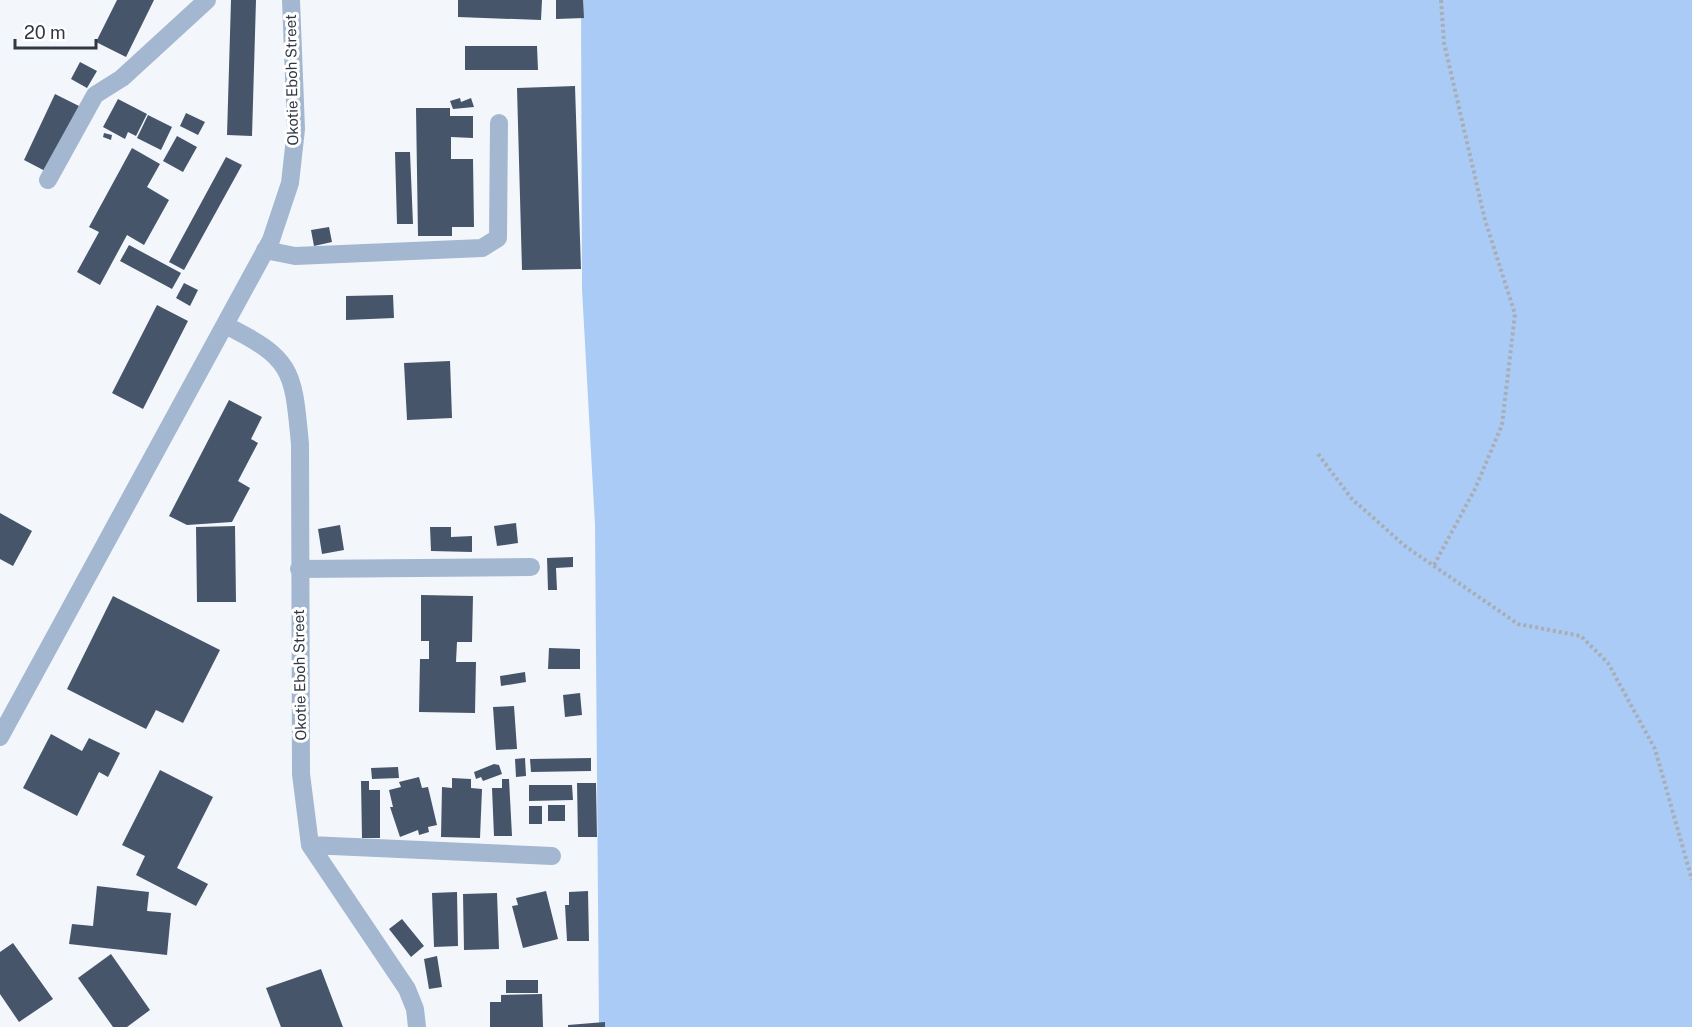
<svg xmlns="http://www.w3.org/2000/svg" width="1692" height="1027" viewBox="0 0 1692 1027" font-family="'Public Sans',sans-serif">
<rect width="100%" height="100%" fill="#f3f7fc"/>
<path fill="#abcbf7" d="M581,0H1692V1027H599L595,525L582,289Z"/>
<path fill="#46556a" d="M117,0H154L126,57L96,42Z
M231,0H256L252,136L227,135Z
M458,0H542L541,20L458,17Z
M556,0H583L584,18L556,19Z
M465,46H537L538,70H465Z
M80,62L97,71L87,88L71,79Z
M575,86L581,269L522,270L517,88Z
M55,94L81,107L49,173L24,160Z
M460,98L461,102L471,98L474,107L453,109L450,101Z
M118,99L147,114L136,136L128,132L125,139L103,127Z
M416,108H450V116H473V138L451,137V159H473L474,227H452V236H418Z
M186,113L205,122L198,135L180,126Z
M148,115L172,127L161,150L137,138Z
M104,133L112,135L111,140L103,137Z
M177,136L197,147L183,172L163,161Z
M132,148L160,164L147,187L169,200L144,245L127,235L100,285L77,272L99,232L89,227Z
M395,152H410L413,224H397Z
M226,157L242,165L184,270L169,262Z
M329,227L332,242L314,246L311,230Z
M129,245L181,273L172,289L120,261Z
M184,283L198,290L190,306L176,298Z
M393,295L394,318L346,320V296Z
M157,305L188,321L143,409L112,393Z
M450,361L452,418L407,420L404,363Z
M229,400L262,417L251,439L258,443L238,481L250,488L232,522L187,525L169,516Z
M0,513L32,531L13,566L0,559Z
M516,523L518,543L497,546L494,526Z
M340,525L344,550L322,554L318,529Z
M235,526L236,602H197L196,527Z
M430,527H451V537L472,536V552L431,551Z
M573,557V567L556,568L557,590H548L547,558Z
M421,595L473,596L472,642H457L456,662H476L475,713L419,712L420,659H429V641H421Z
M113,596L220,650L183,723L156,710L146,729L67,689Z
M549,648L580,649V669H548Z
M525,672L526,682L501,686L500,676Z
M580,693L582,715L565,717L563,695Z
M514,706L517,749L496,750L493,707Z
M51,734L82,751L89,738L120,753L108,777L99,772L77,816L23,788Z
M525,758L526,776L516,777L515,759Z
M591,758V771L531,772L530,759Z
M494,764L499,765L502,774L483,781L481,777L476,779L474,772Z
M398,767L399,778L372,779L371,768Z
M160,770L213,797L177,868L208,884L196,906L136,875L145,856L122,845Z
M419,777L422,788L428,787L437,825L428,827L429,832L419,835L418,830L400,837L390,807H393L389,790L401,787L399,782Z
M452,778L471,779V788L482,789L480,838L441,837L442,787L452,788Z
M502,779H509L512,836H494L492,788H502Z
M361,781H369V790H380V838H362Z
M577,783H596L597,837H578Z
M529,785H572L573,800L529,801Z
M548,805H565V821H548Z
M529,806H542V824H529Z
M97,886L149,892L147,911L171,913L167,955L69,944L72,924L93,926Z
M546,891L558,939L523,948L512,906L518,905L516,898Z
M588,891L589,941H567L565,905H569V892Z
M457,892L458,946L434,947L432,893Z
M497,893L499,949L464,950L463,894Z
M402,919L424,946L411,957L389,929Z
M13,943L53,999L19,1022L0,994V952Z
M111,954L150,1010L127,1027H113L78,978Z
M437,956L442,987L429,989L424,959Z
M321,969L343,1027H281L266,988Z
M506,980H538V993H506Z
M542,994L543,1027H490V1002H501V995Z
M605,1022V1027H568V1025Z"/>
<g fill="none" stroke-linecap="round" stroke-linejoin="round">
<path stroke="#a8aeb4" stroke-width="4" stroke-dasharray="3 3" stroke-linecap="butt" d="M1318,454L1352,499L1405,546L1518,624L1581,636L1608,663L1655,749L1692,880
M1434,565L1475,489L1502,425L1515,314L1485,220L1444,43L1441,0"/>
<path stroke="#a4b7d0" stroke-width="18" d="M48,180L95,95L122,78L207,0
M265,250L295,256L482,248L498,238L499,123
M225,325C294,359 293,371 300,444L301,774L310,845L407,989L415,1009L417,1027
M299,569L531,567
M0,737L271,240L290,183L296,129L291,0
M310,845L552,856"/>
</g>
<g text-anchor="middle" stroke-width="6" stroke-linejoin="round" paint-order="stroke">
<g font-size="15" fill="#313841" stroke="#fff">
<text transform="translate(292 80) rotate(-91)" y="5">Okotie Eboh Street</text>
<text transform="translate(300 675) rotate(-91)" y="5">Okotie Eboh Street</text>
</g>
</g>
<path d="M15 39v9h81v-9" fill="none" stroke="#313841" stroke-width="3"/>
<text x="24" y="39" font-size="18" fill="#313841" stroke="#ffffff" stroke-width="4.5" paint-order="stroke">20 m</text>
</svg>
